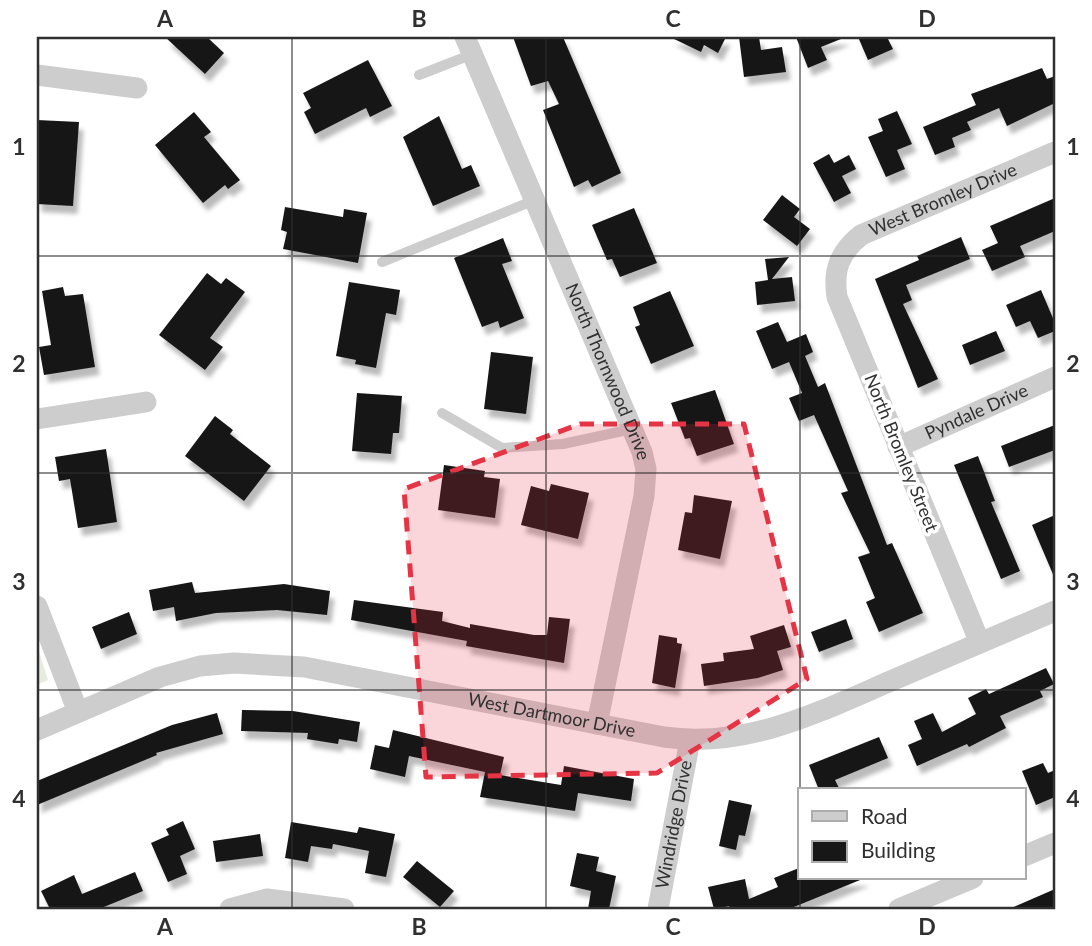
<svg xmlns="http://www.w3.org/2000/svg" width="1092" height="946" viewBox="0 0 1092 946" font-family="Lato,sans-serif">
<defs>
<filter id="shadow"><feDropShadow dx="4.5" dy="8" stdDeviation="2" flood-color="#0004"/></filter>
</defs>
<rect width="100%" height="100%" fill="#fff"/>
<path fill="#e6ecde" d="M37,645L48,680L37,685Z"/>
<path fill="#171717" filter="url(#shadow)" d="M165,37H207L224,53L205,74Z
M513,37H563L621,173L592,187L588,180L574,187L543,110L559,104L548,81L531,86Z
M670,37H726L718,53L704,45L701,52Z
M739,37H759L761,50L782,47L786,72L744,77Z
M796,37H846L821,47L827,60L808,68Z
M858,37H887L893,49L868,60Z
M368,60L392,106L370,117L366,108L315,134L304,112L311,108L303,93Z
M1042,68L1047,79L1055,76V103L1007,126L999,108L967,122L971,130L952,138L955,147L935,155L923,127L976,105L971,94Z
M897,111L912,144L897,150L905,169L886,177L868,137L883,131L878,119Z
M194,112L211,132L204,137L240,180L228,189L225,185L203,203L155,145Z
M439,116L462,169L471,165L480,186L433,206L403,137Z
M37,120L79,122L73,206L37,204Z
M829,154L834,163L849,155L856,169L842,176L851,193L834,202L813,163Z
M782,195L800,209L794,217L810,229L797,246L763,220Z
M1055,198V231L1020,246L1025,257L992,271L982,250L998,243L990,226Z
M285,207L343,217L344,209L367,213L358,263L283,249L287,232L281,230Z
M634,208L657,263L620,277L612,259L607,260L592,225Z
M961,237L970,259L906,285L912,300L903,304L938,379L918,388L875,279L919,260L917,256Z
M503,238L512,261L502,264L524,318L500,328L498,321L482,327L454,258Z
M789,257L772,279L792,277L795,301L757,305L755,282L768,280L765,259Z
M207,273L221,284L226,278L245,292L210,338L223,347L205,370L159,335Z
M349,282L400,290L396,315L386,313L376,368L355,364L356,360L336,356Z
M63,287L65,296L83,294L95,367L44,375L39,347L51,345L42,291Z
M1041,290L1055,323V331L1038,338L1030,321L1016,327L1006,305Z
M670,291L694,346L651,364L635,327L640,325L633,307Z
M778,322L787,342L806,334L813,352L805,356L818,387L825,383L887,545L892,543L923,613L879,632L866,602L875,598L858,557L870,553L841,493L848,491L814,415L799,421L789,398L802,393L789,362L772,369L756,331Z
M996,331L1005,351L970,365L962,345Z
M491,352L533,357L526,414L484,409Z
M715,390L734,444L697,456L690,438L685,439L671,403Z
M357,393L402,396L399,433H393L391,454L352,451Z
M215,416L233,430L230,434L271,466L244,501L185,456Z
M1055,425V450L1009,467L1001,446Z
M106,449L117,522L78,528L70,479L59,481L55,457Z
M978,456L995,501L991,502L1020,571L1001,579L954,465Z
M444,465L485,471L484,477L500,479L495,518L438,510Z
M551,484L589,493L578,539L521,525L531,486L549,491Z
M694,495L732,501L720,559L678,550L685,512L692,513Z
M1055,515V579L1032,525Z
M192,582L195,593L284,584L330,591L327,615L277,610L216,613L176,621L174,607L153,611L149,590Z
M354,600L443,612L442,621L470,628V624L534,635H547L549,617L570,619L564,663L466,646L467,641L351,620Z
M129,612L137,634L101,649L92,627Z
M846,619L853,639L819,652L811,632Z
M784,625L791,647L777,651L783,670L758,678L704,686L701,664L724,661L723,653L754,649L750,636Z
M659,635L677,638V643L682,644L675,688L652,683Z
M1046,668L1054,684L1040,691L1043,697L1000,716L1006,728L969,747L967,744L917,766L908,745L922,739L914,721L933,713L942,732L976,714L968,698L986,689L989,694Z
M242,710L293,711L360,722L357,742L339,739L338,744L307,739L308,733L241,731Z
M217,713L223,734L156,753L157,755L37,805V781L172,725Z
M393,730L504,757L500,775L561,785L564,766L634,779L631,801L578,793L575,811L480,797L485,772L409,756L405,777L370,769L375,745L389,748Z
M879,737L888,758L835,780L840,790H819L809,765Z
M1043,763L1048,773L1055,770V797L1036,805L1022,771Z
M729,800L752,805L745,836L739,835L736,850L719,846Z
M183,821L195,849L180,856L187,874L168,882L151,843L169,835L166,829Z
M291,822L357,833L359,827L395,834L386,877L365,873L369,851L333,844L332,849L311,846L308,862L285,858Z
M260,834L263,856L216,862L213,841Z
M577,853L599,857L596,871L616,876L609,909H588L591,891L570,886Z
M417,861L454,891L440,907L403,877Z
M799,868L800,878H865L789,909H725L730,906L714,909L708,887L745,879L749,899L778,887L774,878Z
M135,872L143,891L99,909H50L41,891L74,875L82,894Z
M1055,889V909H1009Z"/>
<g fill="none" stroke-linecap="round" stroke-linejoin="round">
<path stroke="#cdcdcd" stroke-width="10" d="M419,75L473,54
M382,262L535,200
M442,413L502,448L563,444L632,429"/>
<g stroke="#cdcdcd" stroke-width="21">
<path id="s1" d="M465,37L642,452L646,469L644,496L597,724"/>
<path d="M37,75L137,88"/>
<path d="M37,419L146,402"/>
<path id="s2" d="M898,447L1055,377"/>
<path d="M37,606L78,712"/>
<path id="s3" d="M980,643L837,297C833,270 839,253 861,235L1055,152"/>
<path id="s4" d="M37,730L160,677L200,666L234,663L304,667L664,737C747,749 819,712 893,680C947,657 1001,634 1055,611"/>
<path d="M1024,856L1055,843"/>
<path d="M230,909L267,899L344,909"/>
<path id="s5" d="M658,909L690,740"/>
<path d="M899,909L973,878"/>
</g>
</g>
<path fill="#e53444" fill-opacity="0.2" stroke="#e53444" stroke-width="5" stroke-dasharray="14 9" stroke-linejoin="round" d="M580,424H744L807,679L657,773L426,777L404,489Z"/>
<path fill="none" stroke="#303030" stroke-width="2" stroke-opacity="0.55" d="M292,37V909M546,37V909M800,37V790M37,256H1055M37,473H1055M37,690H1055M800,790V878M800,878V909"/>
<g text-anchor="middle" stroke-width="7" stroke-linejoin="round" paint-order="stroke">
<g font-size="18" fill="#303030" stroke="#fff">
<text dy="6" stroke="none"><textPath href="#s3" startOffset="534">West Bromley Drive</textPath></text>
<text dy="6" stroke="none"><textPath href="#s1" startOffset="364">North Thornwood Drive</textPath></text>
<text dy="6" stroke="none"><textPath href="#s2" startOffset="86">Pyndale Drive</textPath></text>
<text transform="translate(901 453) rotate(68)" y="6">North Bromley Street</text>
<text dy="6" stroke="none"><textPath href="#s4" startOffset="532">West Dartmoor Drive</textPath></text>
<text dy="6" stroke="none"><textPath href="#s5" startOffset="86">Windridge Drive</textPath></text>
</g>
</g>
<rect width="1092" height="946" fill="none" stroke="#ffffff" stroke-width="77"/>
<rect x="798" y="788" width="228" height="91" fill="#ffffff" stroke="#acacac" stroke-width="2"/>
<rect x="812" y="811" width="35" height="10" fill="#cdcdcd" stroke="#acacac" stroke-width="2"/>
<text x="861" y="824" font-size="21" fill="#303030">Road</text>
<rect x="812" y="841" width="35" height="21" fill="#171717" stroke="#acacac" stroke-width="2"/>
<text x="861" y="858" font-size="21" fill="#303030">Building</text>
<rect x="38" y="38" width="1016" height="870" fill="none" stroke="#303030" stroke-width="2.5"/>
<g font-size="23" text-anchor="middle" font-weight="bold" fill="#303030">
<text x="165" y="27">A</text>
<text x="419" y="27">B</text>
<text x="673" y="27">C</text>
<text x="927" y="27">D</text>
<text x="19" y="155">1</text>
<text x="1073" y="155">1</text>
<text x="19" y="372">2</text>
<text x="1073" y="372">2</text>
<text x="19" y="590">3</text>
<text x="1073" y="590">3</text>
<text x="19" y="807">4</text>
<text x="1073" y="807">4</text>
<text x="165" y="935">A</text>
<text x="419" y="935">B</text>
<text x="673" y="935">C</text>
<text x="927" y="935">D</text>
</g>
</svg>
